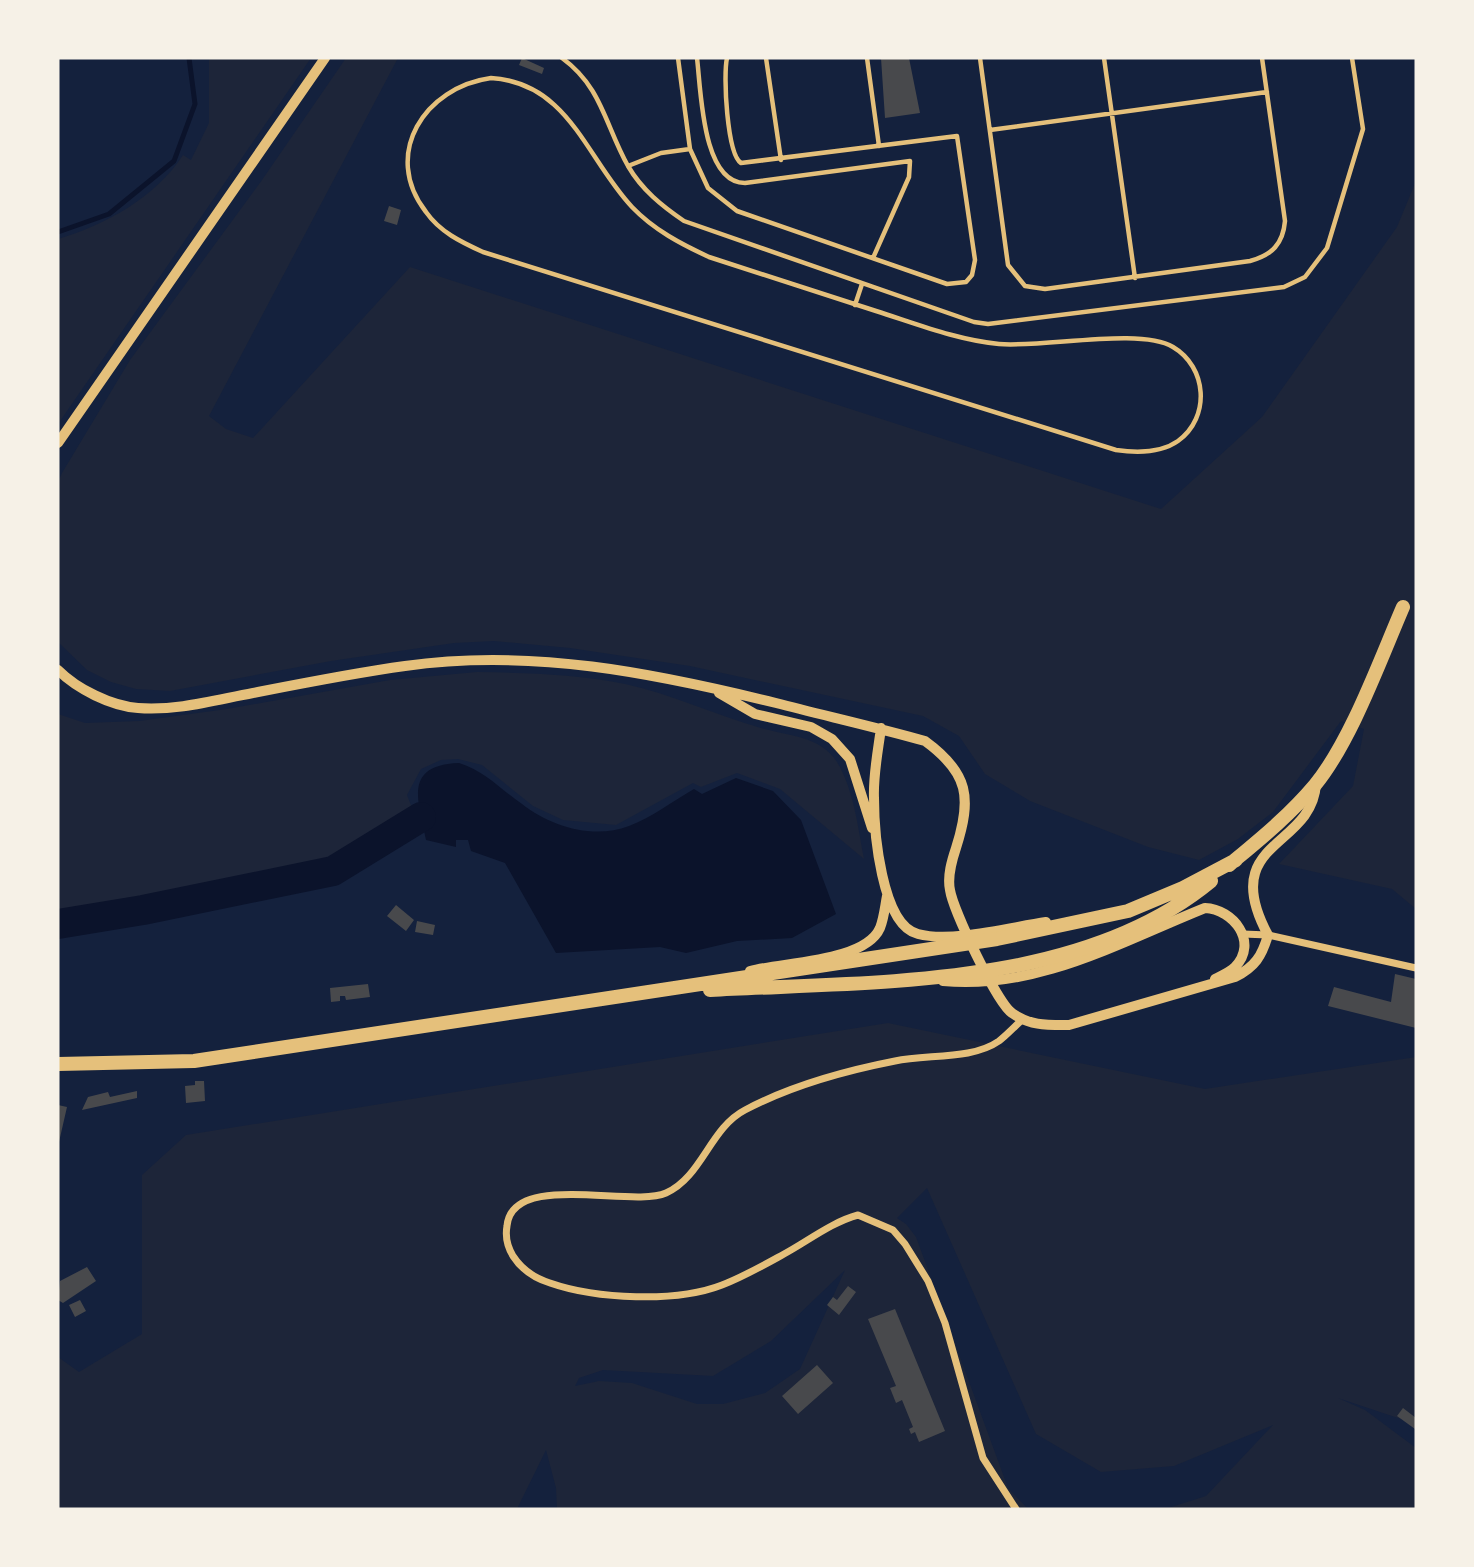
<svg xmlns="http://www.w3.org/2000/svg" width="1474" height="1567" viewBox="0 0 1474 1567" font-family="'Public Sans',sans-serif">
<rect width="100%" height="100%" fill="#14213d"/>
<path fill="#1d2539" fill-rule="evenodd" d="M209,58H311L58,424V239C105,225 155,198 183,155L191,160L209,123Z
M346,58H398L209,416L226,429L253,438L410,267L1161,509L1262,417L1397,227L1416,181V909L1392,889L1279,864L1353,786L1364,729L1341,721L1273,812L1238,839L1199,860L1148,847L1030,801L985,774L959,736L923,716L690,666L570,648L494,641L454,643L331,661L170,691L136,689L111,682L87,670L58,642V482L62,473L130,360L262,180Z
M477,672C527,673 576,674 625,684C672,694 715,715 761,728C787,736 821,736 837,762C854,790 858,828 864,859L780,789L737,773L701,787L693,783L616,825L563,820L533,806L482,765L458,759L441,760L421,769L407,795L414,813L327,865L58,917V714L85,723L139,721L227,709L390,680Z
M888,1023L1205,1089L1416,1057V1424L1338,1398L1365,1410L1416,1448V1509H1165L1206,1496L1273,1425L1174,1466L1101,1472L1036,1434L927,1188L897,1218L906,1224L916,1237L1008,1488L1028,1509H557L556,1488L546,1450L517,1509H58V1357L79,1372L142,1334V1175L186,1135ZM845,1270L800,1369L765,1393L723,1404H697L632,1383L599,1381L575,1386L579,1378L603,1370L713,1376L771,1341Z"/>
<path fill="#0b132b" d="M459,763C485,771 500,789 522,804C550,826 593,840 629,826C651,818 673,801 694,789L702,794L736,778L773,791L801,820L836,914L792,938L737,941L686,953L660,947L556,953L505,863L471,851L468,840H456V847L426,840C418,801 403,765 459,763Z"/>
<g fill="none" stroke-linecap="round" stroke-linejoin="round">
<path stroke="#0b132b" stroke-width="5" d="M58,232L109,214L174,161L195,104L189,58"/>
<path stroke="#0b132b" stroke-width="30" d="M58,924L143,910L333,871L421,817"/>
</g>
<path fill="#48494c" d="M522,58L544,68L542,74L519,65Z
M881,58H909L920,113L885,118Z
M389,206L401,210L397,225L384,221Z
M396,905L414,920L406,931L387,916Z
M417,921L435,925L433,935L415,932Z
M1395,974L1416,979V1028L1328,1006L1334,987L1391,1002Z
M368,984L370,997L346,1000L345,996H340V1001L331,1002L330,988Z
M195,1081H204L205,1101L186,1103L185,1086L195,1085Z
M137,1091V1098L82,1110L88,1097L108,1092L110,1097Z
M58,1105L67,1107L59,1142H58Z
M87,1267L96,1281L63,1303L58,1300L60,1281Z
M848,1286L856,1292L839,1315L827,1305L833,1297L837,1300Z
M80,1300L86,1311L75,1317L69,1305Z
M895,1309L945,1431L919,1442L915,1432L911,1434L909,1429L913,1427L902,1400L896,1403L890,1388L896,1386L868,1319Z
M817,1365L833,1383L798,1414L782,1396Z
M1403,1408L1416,1418L1415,1429L1397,1416Z"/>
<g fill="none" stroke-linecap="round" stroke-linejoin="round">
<path stroke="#e5c07b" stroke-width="4.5" d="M562,58C602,87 605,125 628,166
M678,58L690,149L661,153L628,166C642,190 662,206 684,221L974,322L988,324L1284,287L1305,277L1327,248L1363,129L1352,58
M697,58C701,90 702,183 745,183L910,161L909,177L873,258
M766,58L781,160
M867,58L879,146
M980,58L1008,265L1025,286L1045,289L1250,261C1272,255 1283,244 1285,221L1262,58
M1104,58L1135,278
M491,78C569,83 586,158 632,207C654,230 681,244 709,257C765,275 821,293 876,311C917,324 957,340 999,344C1044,348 1140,327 1173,347C1207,367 1211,417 1178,441C1161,453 1137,453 1116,450L483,252C461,242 440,232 426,212C381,154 425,87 491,78Z
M990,130L1267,92
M690,149L708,188L737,211L947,284L966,282L972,275L975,260L957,136L741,163C727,154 723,75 727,58
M855,305L862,284"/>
<path stroke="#e5c07b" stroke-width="7" d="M1243,934L1268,935L1416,968
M1016,1509L983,1458L945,1323L928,1281L905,1244L893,1230L858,1215C832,1222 808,1241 784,1254C764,1265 743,1277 722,1285C676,1303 596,1299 550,1283C534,1278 522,1270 513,1256C507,1246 505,1237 507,1226C512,1171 632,1208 666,1193C702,1177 710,1128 745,1110C792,1085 844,1071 895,1061C927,1054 972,1060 999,1041C1007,1035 1015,1026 1022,1020"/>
<path stroke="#e5c07b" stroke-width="10" d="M58,443L325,58
M58,670C77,689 111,706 138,708C177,711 215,700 253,693C304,683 354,673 405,666C531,648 654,673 776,703C826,716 876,727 925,741C969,773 972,798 956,848C952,860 947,876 950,890C953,910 997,1003 1012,1013C1030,1026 1048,1025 1069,1025L1235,977C1255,967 1262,956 1268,935C1217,840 1312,849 1316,784
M719,693L755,714L811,727L832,739L850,759L872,828
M881,728C878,751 873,775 874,798C874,830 881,925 918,934C952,943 1011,927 1046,922
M750,971C784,962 865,962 880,928C884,918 885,906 887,896
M943,981C1037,990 1120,942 1205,908C1233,909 1259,942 1235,967C1230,972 1221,976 1215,979"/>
<path stroke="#e5c07b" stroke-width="14" d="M1229,865C1259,840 1289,816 1315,785C1351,741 1380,660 1403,607
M710,990C872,981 1079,990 1211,881
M58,1064L194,1061L997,939L1128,911L1183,888L1236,860"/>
</g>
<rect width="1474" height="1567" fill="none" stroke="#f6f1e7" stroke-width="119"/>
</svg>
